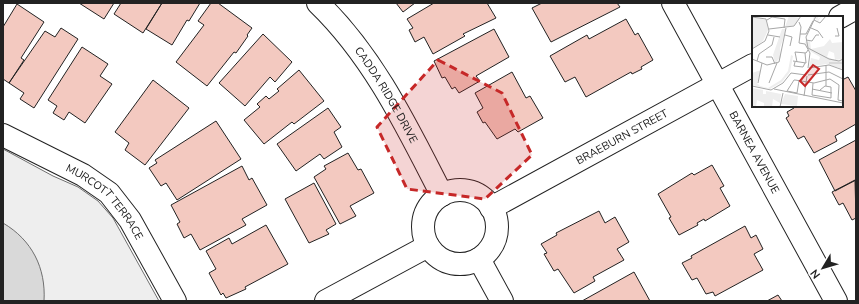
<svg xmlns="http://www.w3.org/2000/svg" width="859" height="304" viewBox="0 0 859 304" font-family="'Nunito Sans',sans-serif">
<rect width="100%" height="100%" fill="#fff"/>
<path fill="#eee" stroke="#6f6f6f" d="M3,149L53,176L78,187L98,201L113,218L159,301H3Z"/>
<path fill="#d9d9d9" stroke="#6f6f6f" d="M3,223C32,240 46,268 44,301H3Z"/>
<path fill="#f3c9c0" stroke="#222" d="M79,3H114L104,19Z
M121,3H162L143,33L114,14Z
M162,3H200L189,21L187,20L172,45L146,29Z
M211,3H218L252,28L247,35L248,36L236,53L234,52L207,86L176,62L204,25L198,21Z
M396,3H415L403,12Z
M434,3H487L496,18L463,34L465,36L433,54L424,37L415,42L409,30L413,28L407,19Z
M542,3H617L620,7L551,42L532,8Z
M17,4L44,22L21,58L24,60L9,83L3,79V27Z
M626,19L635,35L638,33L653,60L641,67L642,69L632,74L631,72L586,97L575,77L565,82L550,56L587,35L589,39Z
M61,28L78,39L34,108L20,99L24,93L9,83L45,31L55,37Z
M494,29L509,57L476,76L480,81L459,93L455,87L452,89L445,77L442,78L434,61Z
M263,34L292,62L275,82L270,77L245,106L219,83Z
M82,47L108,64L100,76L112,84L85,123L69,112L64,120L53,113L57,106L48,100Z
M299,70L324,101L294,124L292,122L264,144L244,120L260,107L257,104L266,96L269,99L279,91L277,89Z
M512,72L526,98L530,96L543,118L518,132L515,129L497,139L485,122L483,123L477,112L483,108L475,93Z
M848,77L856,91V124L835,136L837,141L814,153L804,136L798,139L786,118L789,116L787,112L794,108L793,106H842V80Z
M153,80L189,108L145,165L125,150L129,143L115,132Z
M328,108L341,127L334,132L342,147L324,159L320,154L296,171L277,144Z
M216,121L241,159L177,200L166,183L161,186L149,168L157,163L155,160Z
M856,140V180L835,191L819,160Z
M348,153L358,170L361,169L374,193L350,206L356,216L340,224L314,177L326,169L324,166Z
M712,165L724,186L720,188L730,206L705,221L704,219L697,223L698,225L679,235L669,218L671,217L658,194L692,173L694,175Z
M242,166L249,180L252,178L267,205L242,219L246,225L200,250L191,234L184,238L177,224L180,222L171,205Z
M855,180L856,218L852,220L843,203L839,205L832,192Z
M314,183L336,224L326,230L329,234L309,243L285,199Z
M599,211L605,223L615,217L629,242L617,249L624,260L593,277L595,281L574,293L558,269L554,271L544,254L547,253L541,244L557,235L556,233Z
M266,225L288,264L245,287L246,289L226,298L223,293L221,295L209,273L216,269L206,251L229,238L232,244Z
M745,226L751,238L756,235L763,249L754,254L763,270L715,296L713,292L706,294L697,278L692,280L682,263L692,258L691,256Z
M634,272L650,301H582Z
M778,295L782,301H767Z"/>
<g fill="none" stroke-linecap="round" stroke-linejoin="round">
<defs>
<g id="minor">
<path id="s1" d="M673,3L836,301"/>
<path d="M840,17L856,8"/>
<path id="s2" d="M3,135L83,175L109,193L130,220L175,301"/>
<path id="s3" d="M491,208L753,65"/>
<path d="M326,301L428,246"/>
</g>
<g id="tertiary">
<path id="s4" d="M318,3C374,57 407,127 442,195"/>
<circle cx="460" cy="227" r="37"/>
<path d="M479,259L502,301"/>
</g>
</defs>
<use href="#minor" stroke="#222" stroke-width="24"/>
<use href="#tertiary" stroke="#222" stroke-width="24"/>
<use href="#minor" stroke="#fff" stroke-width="22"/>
<use href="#tertiary" stroke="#fff" stroke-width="22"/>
</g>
<path fill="#c62828" fill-opacity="0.2" stroke="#c62828" stroke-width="3" stroke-dasharray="8 5" stroke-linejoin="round" d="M438,60L502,93L532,155L485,199L407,189L377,127Z"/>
<g text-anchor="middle" stroke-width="3" stroke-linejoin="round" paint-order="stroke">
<g font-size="11" fill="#222" stroke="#fff">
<text dy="4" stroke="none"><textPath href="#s4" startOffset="115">CADDA RIDGE DRIVE</textPath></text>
<text dy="4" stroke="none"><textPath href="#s3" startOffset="149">BRAEBURN STREET</textPath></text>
<text dy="4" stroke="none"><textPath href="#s1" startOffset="170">BARNEA AVENUE</textPath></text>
<text dy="4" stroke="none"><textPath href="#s2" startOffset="124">MURCOTT TERRACE</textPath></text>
</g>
</g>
<g transform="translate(752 16)">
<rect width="91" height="91" fill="#fff"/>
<path d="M37,0L48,2L43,9L33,11ZM62,0H67L65,4L70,0L66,5L63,2L53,26L58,25L59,33L72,30L78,23L80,27L91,26L90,43L83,44L82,37L77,35L75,41L86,45L91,43V53L74,48L57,51L59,42L67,44L68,41L56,34L53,27ZM0,1L14,4L16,14L11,25L0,33ZM30,13H33V17L28,32L29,41L23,47L21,39ZM39,39L41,40L38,56L30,66L18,73L0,69V57L9,54L5,67L8,70L16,72L29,64L36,55ZM0,72L11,74V78H14V75L29,78L28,87L21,83L20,91H12V87L5,84L4,91H0ZM33,78L46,80L45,90L29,88Z" fill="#eee"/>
<path fill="none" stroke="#d9d9d9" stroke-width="2" d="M77,47H91"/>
<path fill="none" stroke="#a7a7a7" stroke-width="1" d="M64,0L54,21L56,32L77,43L87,45L91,43M0,1L14,3L17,15L13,25L0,33M15,4L20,1L33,3L32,12M62,4L68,7L74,0M47,6L49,11L47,27L53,28L58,37L56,52M59,12L66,15L71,22M17,13L42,10L49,0M48,18H54L61,5M16,19L28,21M33,19L40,21L38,30M83,20H87L85,12M54,24L60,25L64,19H67M14,41H20L23,48M0,43L15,49L27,46L34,12M5,45L7,38L20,29L22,21M41,45L54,47L53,37M43,46L42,50L51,51L53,47M45,46L43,36L54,37L56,34M57,52L77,49L91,54M56,59L77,56L91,63M47,65L45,77L35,75L42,64H43L62,67L78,63L87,69L86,84L91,85M6,67L10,47M17,67L25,47M61,67L60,79L79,82V71L73,70L68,74M0,70L19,74L31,67L39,57L54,59M74,70V49M22,73L91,87M60,73L80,77M52,80L55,60M28,91L31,77"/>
<path fill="#c62828" fill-opacity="0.15" stroke="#c62828" stroke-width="2" d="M61,49L67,53L53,70L48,65Z"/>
<rect width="91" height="91" fill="none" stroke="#222" stroke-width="2"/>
</g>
<rect width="859" height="304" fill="none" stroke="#222222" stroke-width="8"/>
<g transform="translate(823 268) rotate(232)" stroke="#ffffff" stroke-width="3" paint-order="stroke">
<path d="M0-3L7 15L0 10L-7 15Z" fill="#222222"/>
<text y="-6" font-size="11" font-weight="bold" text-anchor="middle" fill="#222222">N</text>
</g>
</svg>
